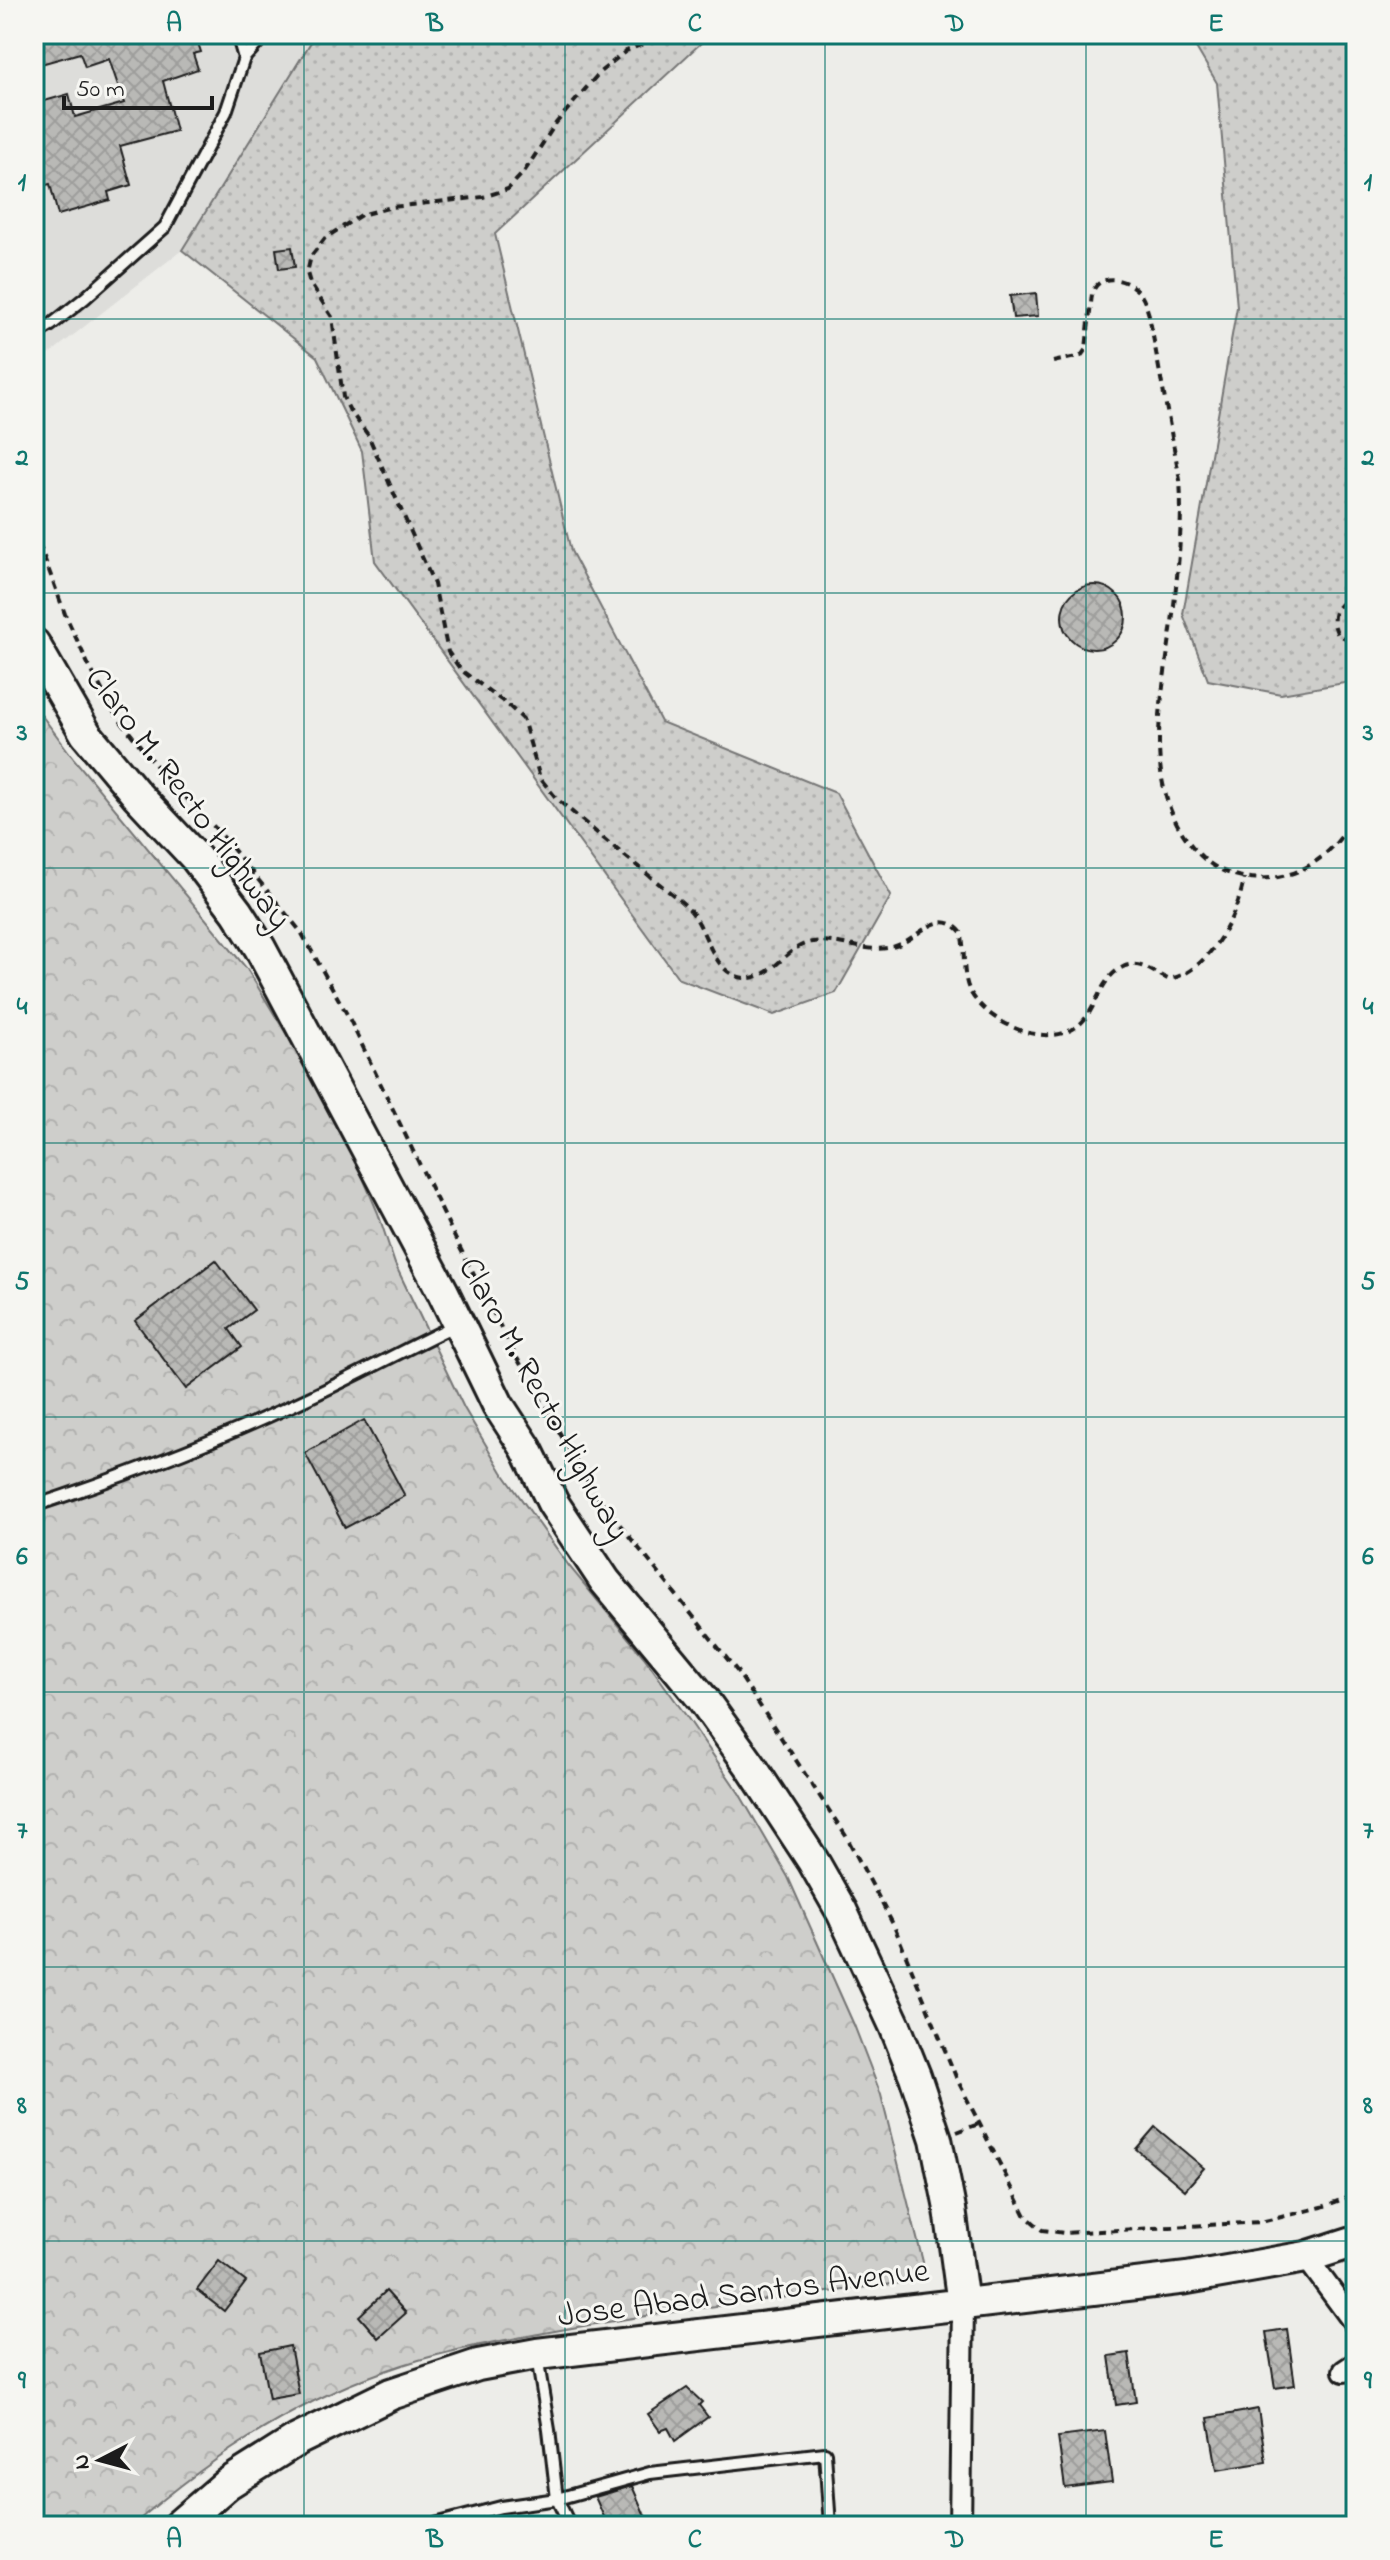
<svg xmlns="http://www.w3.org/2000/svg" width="1390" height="2560" viewBox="0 0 1390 2560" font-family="'Indie Flower',sans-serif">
<defs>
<pattern id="grass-dots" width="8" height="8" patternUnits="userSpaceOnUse" patternTransform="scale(2)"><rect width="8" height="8" fill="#cececb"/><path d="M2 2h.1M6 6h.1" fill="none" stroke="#b0b0ae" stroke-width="1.8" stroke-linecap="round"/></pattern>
<pattern id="forest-crowns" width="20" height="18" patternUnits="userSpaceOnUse" patternTransform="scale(2)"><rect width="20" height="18" fill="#cececb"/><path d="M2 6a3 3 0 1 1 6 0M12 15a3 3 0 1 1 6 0" fill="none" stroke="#b0b0ae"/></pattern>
<pattern id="building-cross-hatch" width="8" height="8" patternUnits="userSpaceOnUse" patternTransform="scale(2)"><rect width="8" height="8" fill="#b9b9b6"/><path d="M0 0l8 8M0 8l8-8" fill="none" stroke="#9e9e9c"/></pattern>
</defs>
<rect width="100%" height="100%" fill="#edede9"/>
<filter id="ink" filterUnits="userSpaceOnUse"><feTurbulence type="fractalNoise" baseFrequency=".0125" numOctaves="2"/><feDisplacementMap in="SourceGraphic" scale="16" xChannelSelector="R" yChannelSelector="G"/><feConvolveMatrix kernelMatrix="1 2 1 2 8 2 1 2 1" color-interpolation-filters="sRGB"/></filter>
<g filter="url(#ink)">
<path fill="#ddddda" d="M34,34H316L182,250L34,366Z"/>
<path fill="url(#grass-dots)" stroke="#757574" stroke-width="2" d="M316,34H718L703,41L495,234L571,551L661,722L836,793L891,896L836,993L774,1015L679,979L375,561L362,451L317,357L182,250Z
M1188,34H1356V681L1281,694L1208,680L1183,614L1237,307L1217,83Z"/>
<path fill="url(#forest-crowns)" stroke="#757574" stroke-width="2" d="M34,705L74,759L247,969L313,1078L352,1152L378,1213L395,1264L464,1408L502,1472L569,1566L644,1657L687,1717L739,1793L788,1877L854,2025L881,2095L923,2262L921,2275L900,2283C781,2298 662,2311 544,2333C490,2343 437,2352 385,2371C291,2404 206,2461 132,2526H34Z"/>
<path fill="url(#building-cross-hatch)" stroke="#1c1c1c" stroke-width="2" d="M34,34H195L201,52L193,54L198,69L163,81L176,131L120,146L131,185L108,192L110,200L58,215L50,184L34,188V104L69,94L75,117L124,103L109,59L85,67L80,53L34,66Z
M292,247L295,267L279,269L276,249Z
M1036,293L1038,316L1013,318L1010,296Z
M1062 617a32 32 0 1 1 64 0a32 32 0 1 1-64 0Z
M216,1260L254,1310L229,1329L242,1347L186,1389L135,1321Z
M364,1420L405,1496L345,1528L305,1453Z
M1155,2127L1204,2168L1185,2190L1136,2149Z
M219,2261L246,2282L224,2311L197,2290Z
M386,2291L406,2313L378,2338L359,2316Z
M1287,2329L1295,2385L1275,2388L1266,2332Z
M290,2346L299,2394L269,2399L260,2352Z
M1129,2353L1136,2402L1116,2405L1109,2356Z
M687,2388L702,2402L699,2405L708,2417L675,2441L668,2428L660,2431L648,2414Z
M1258,2409L1266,2462L1217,2470L1208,2418Z
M1105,2431L1112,2482L1065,2488L1058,2437Z
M632,2486L646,2518L628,2526H608L595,2497Z"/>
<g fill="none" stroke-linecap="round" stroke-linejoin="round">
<defs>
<path id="service" d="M244,58L266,34
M34,335L51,325L85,298L165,227L226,112L244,58L237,34
M34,1506C122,1477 207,1445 291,1406C347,1381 401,1351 456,1325
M537,2357L549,2430L557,2499L570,2526
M427,2526L501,2507L557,2499L650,2473L825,2453L830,2526"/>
<path id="minor" d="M1306,2257L1356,2325
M1344,2371L1356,2363
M960,2526L963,2304"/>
<path id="secondary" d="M34,644L86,734L137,795L196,858L237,912L260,948L443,1292L498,1405L526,1448L553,1503L605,1581L702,1698L750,1765L813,1861L842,1912L895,2026L915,2076L936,2139L950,2209L963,2304
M178,2526L227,2484L297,2440L391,2394L478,2365L537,2354L1187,2278L1306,2257L1356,2241"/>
</defs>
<use href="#service" stroke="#1c1c1c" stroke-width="16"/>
<use href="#minor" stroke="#1c1c1c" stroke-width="26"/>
<use href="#secondary" stroke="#1c1c1c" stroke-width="36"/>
<path stroke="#1c1c1c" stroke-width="4" stroke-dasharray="8 6" stroke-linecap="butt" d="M668,34L626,51L600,72L556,123L524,172L508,189L483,197L392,207L361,215L325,238L311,256L307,273L310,283L332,317L343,397L350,411L368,435L434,584L448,652L461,670L509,706L523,719L540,778L557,799C586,824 616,849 646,873C660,885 676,896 689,909C708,929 711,974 744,978C774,980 784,946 813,942C839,938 865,954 892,947C916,942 938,905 961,932C966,951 961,976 971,993C990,1025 1053,1053 1083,1021C1098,1005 1101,977 1123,967C1139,959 1153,973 1168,979C1208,974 1239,913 1244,878
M1053,362L1081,356L1086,349L1092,294C1099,270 1130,279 1141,295C1145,301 1147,309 1149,315L1180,480C1183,524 1178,569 1173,614C1164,694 1136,788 1199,854C1219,875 1249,882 1278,877C1315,870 1338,846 1356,814
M34,530L65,614L88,664L115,714L162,773L220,833L301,932L348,1016L456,1240L513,1351L593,1491L737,1671L846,1836L894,1926L956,2077L1026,2216L1042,2230L1065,2233L1261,2222L1322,2207L1356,2194
M1356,595C1336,604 1328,614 1338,635L1356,642
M957,2132L981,2123"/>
<use href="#service" stroke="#f6f6f2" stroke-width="10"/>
<use href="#minor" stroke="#f6f6f2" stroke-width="20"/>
<use href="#secondary" stroke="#f6f6f2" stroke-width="30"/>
</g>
</g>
<path fill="none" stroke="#0f766e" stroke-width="2" stroke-opacity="0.55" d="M304,34V2526M565,34V2526M825,34V2526M1086,34V2526M34,319H1356M34,593H1356M34,868H1356M34,1143H1356M34,1417H1356M34,1692H1356M34,1967H1356M34,2241H1356"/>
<g text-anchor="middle" stroke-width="6" stroke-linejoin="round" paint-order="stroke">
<g font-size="34" fill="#1c1c1c" stroke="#f6f6f2">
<text transform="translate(190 797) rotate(53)" y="12">Claro M. Recto Highway</text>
<text transform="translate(546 1398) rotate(61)" y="12">Claro M. Recto Highway</text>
<text transform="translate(743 2291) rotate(-7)" y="12">Jose Abad Santos Avenue</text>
</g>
</g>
<rect width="1390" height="2560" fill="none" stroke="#f6f6f2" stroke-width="88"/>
<g transform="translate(100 2460) rotate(264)" stroke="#f6f6f2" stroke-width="6" paint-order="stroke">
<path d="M0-6L14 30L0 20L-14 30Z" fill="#1c1c1c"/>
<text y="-12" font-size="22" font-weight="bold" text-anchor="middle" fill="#1c1c1c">N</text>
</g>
<path d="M64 96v12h148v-12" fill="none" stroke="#1c1c1c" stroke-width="4"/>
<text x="76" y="96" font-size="24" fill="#1c1c1c" stroke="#f6f6f2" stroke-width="6" paint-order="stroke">50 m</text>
<rect x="44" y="44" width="1302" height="2472" fill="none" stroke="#0f766e" stroke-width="3"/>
<g font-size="26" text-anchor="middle" font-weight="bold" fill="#0f766e">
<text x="174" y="31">A</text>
<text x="435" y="31">B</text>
<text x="695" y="31">C</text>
<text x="955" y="31">D</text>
<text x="1216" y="31">E</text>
<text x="22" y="190">1</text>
<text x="1368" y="190">1</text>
<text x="22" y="465">2</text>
<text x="1368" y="465">2</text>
<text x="22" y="740">3</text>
<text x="1368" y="740">3</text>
<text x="22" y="1014">4</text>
<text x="1368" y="1014">4</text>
<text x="22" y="1289">5</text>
<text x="1368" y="1289">5</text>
<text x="22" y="1564">6</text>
<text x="1368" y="1564">6</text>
<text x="22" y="1838">7</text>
<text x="1368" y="1838">7</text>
<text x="22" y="2113">8</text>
<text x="1368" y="2113">8</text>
<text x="22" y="2388">9</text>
<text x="1368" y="2388">9</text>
<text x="174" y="2547">A</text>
<text x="435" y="2547">B</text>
<text x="695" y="2547">C</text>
<text x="955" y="2547">D</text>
<text x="1216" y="2547">E</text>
</g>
</svg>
